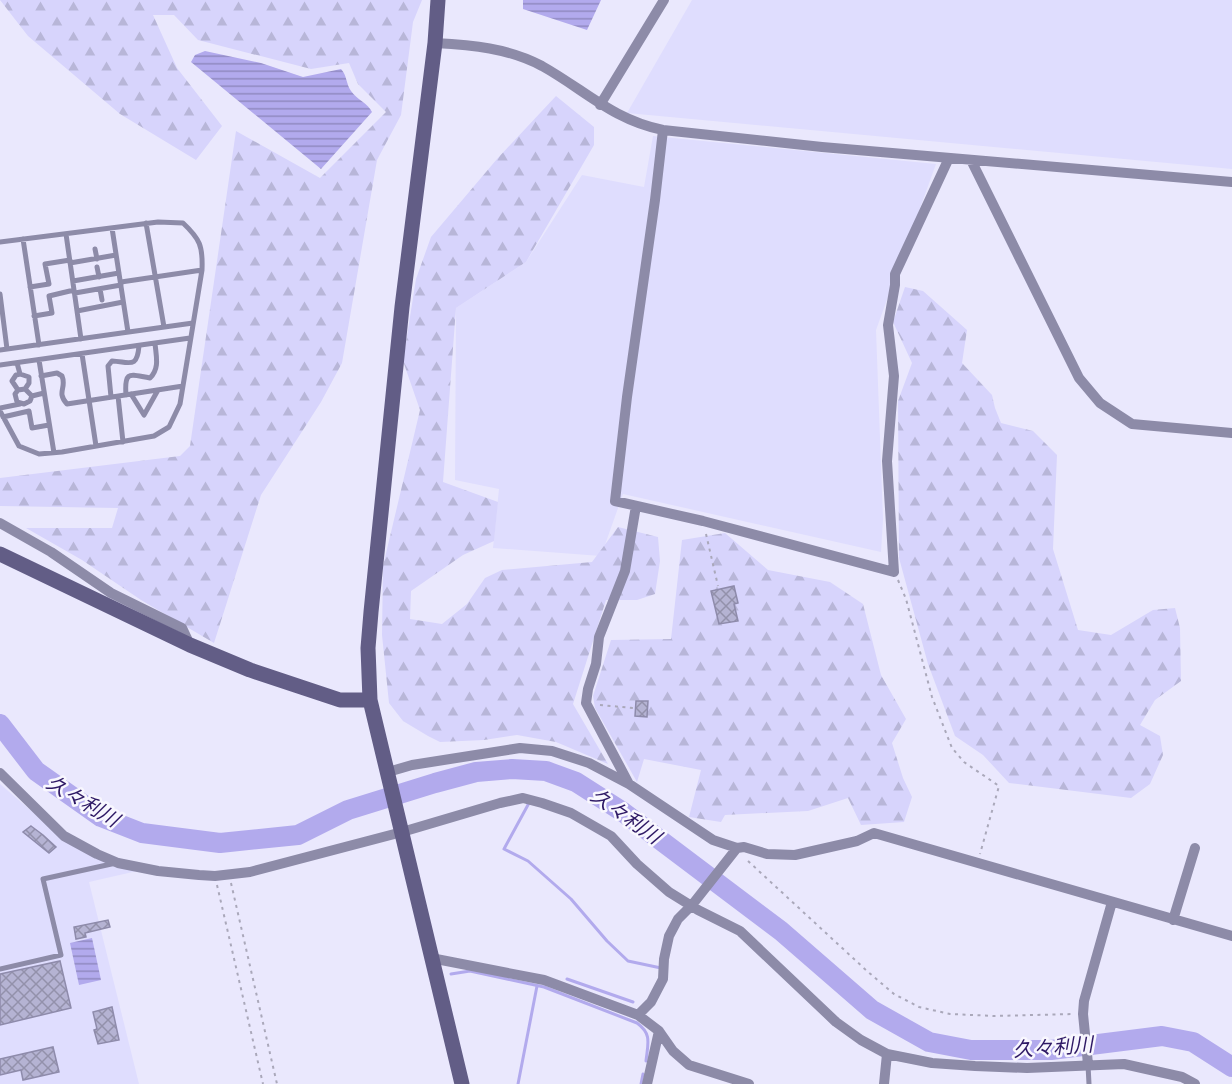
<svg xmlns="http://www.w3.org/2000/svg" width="1232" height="1084" viewBox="0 0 1232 1084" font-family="'Nunito Sans','Noto Sans JP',sans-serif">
<defs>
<pattern id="forest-firs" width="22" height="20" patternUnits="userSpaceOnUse" patternTransform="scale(1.5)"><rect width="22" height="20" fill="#d7d4fc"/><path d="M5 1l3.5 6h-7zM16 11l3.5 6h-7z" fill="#b8b6d8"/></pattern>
<pattern id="water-rules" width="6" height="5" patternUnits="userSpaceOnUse" patternTransform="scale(1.5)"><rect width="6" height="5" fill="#b2aaed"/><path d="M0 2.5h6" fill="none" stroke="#908ac0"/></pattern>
<pattern id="building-cross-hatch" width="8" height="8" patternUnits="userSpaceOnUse" patternTransform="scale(1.5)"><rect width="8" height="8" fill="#b5b3d3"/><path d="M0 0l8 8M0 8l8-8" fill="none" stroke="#9391ab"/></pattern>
</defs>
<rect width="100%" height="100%" fill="#eae8fd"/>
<path fill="#dfddfe" d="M692,0H1232V169L627,113Z
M653,136L936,164L876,330L883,519L881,552L623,494L601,556L493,548L499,489L455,480L456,308L526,262L582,175L644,187Z
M0,784L63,838L137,871L89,882L139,1084H0Z"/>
<path fill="url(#forest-firs)" d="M0,0H422L413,22L401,115L377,160L342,363L321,402L261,495L214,643L141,600L82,560L26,528H112L118,508L0,506V478L180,456L190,446L236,131L320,178L386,112L358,84L349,63L311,69L198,40L174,15H153L177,68L222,126L196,160L120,114L28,36Z
M556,96L594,127V145L526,262L456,308L443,482L498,502L494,541L463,555L411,591L410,619L442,624L467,604L485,578L502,570L592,562L618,527L658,537L660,561L655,594L637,600H606L573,704L608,764L556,742L517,735L484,740L440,742L428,736L403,721L389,703L382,635L383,566L420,410L403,361L416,279L431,237L497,159Z
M905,287L923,291L967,330L962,363L992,395L995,408L1001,423L1033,431L1057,455L1053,549L1078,630L1111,635L1153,610L1175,608L1180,628L1181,681L1155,700L1140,725L1160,736L1163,755L1150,784L1131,798L1009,783L983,755L955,736L928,664L899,558L898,401L912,363L893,322Z
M725,533L768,570L830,582L863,604L881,675L906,719L892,743L903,778L912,797L904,822L861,825L848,798L808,811L725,815L721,822L689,817L701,770L644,759L637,782L595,708L593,696L611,640L671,639L682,540Z"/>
<path fill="url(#water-rules)" d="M523,0H601L587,30L523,9Z
M205,51L261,63L303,77L341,69C347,75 346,84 351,91C357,100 368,103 372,112L321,169L191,62L195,55Z
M92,938L101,980L79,985L70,943Z"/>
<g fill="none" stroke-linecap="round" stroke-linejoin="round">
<path stroke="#b2aaed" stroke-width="3" d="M529,803L504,849L528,861L571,899L607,941L628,961L661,968
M451,974L470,971L544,987L637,1023C652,1034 648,1043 646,1061
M567,979L633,1002
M518,1084L537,986
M641,1084L643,1074"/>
<path stroke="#b2aaed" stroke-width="20" d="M0,724L36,771L101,817L142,833L220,843L298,835L348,810L435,783L476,772L512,769L546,771L576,782L623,812L781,931L872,1010L929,1042L971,1050H1051L1162,1036L1193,1042L1232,1067"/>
</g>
<path fill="url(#building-cross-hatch)" stroke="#8e8bab" stroke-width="1.5" d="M734,586L738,603L734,604L738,621L719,624L711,591Z
M636,701H648L647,717L635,716Z
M31,826L43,835L56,847L49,853L23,832Z
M108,920L110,927L85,933L86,937L76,939L74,927Z
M60,961L71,1008L0,1025V974Z
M112,1007L119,1040L98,1044L94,1030L97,1029L93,1012Z
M53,1047L59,1072L23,1080L21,1070L0,1075V1059Z"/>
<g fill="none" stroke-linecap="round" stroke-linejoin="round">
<path stroke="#aaa8ba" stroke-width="2" stroke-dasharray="3 4.5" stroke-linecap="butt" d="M706,534L718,586
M898,580L906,599L932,697L952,748L964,762L999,786L980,854
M600,705L633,708
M748,861L867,971L894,994L919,1007L950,1014L995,1016L1074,1014
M231,883L277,1084
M217,885L263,1084"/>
<path stroke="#8d8ba8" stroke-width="5" d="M146,223L164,327
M112,228L128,332
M66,234L81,339
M23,239L39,345
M0,242L158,222L183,223C200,239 203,246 202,270L180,404L169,427L154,436L62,452L39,454L19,446L0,411
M95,249L97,259
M70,263L116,255
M97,267L99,277
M73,281L119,273
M121,282L202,270
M30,287L49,284L45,264L70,260
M100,289L102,300
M75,293L121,285
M0,294L7,349
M77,311L123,302
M34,316L52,313L49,296L74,290
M0,350L193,323
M82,354L96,446
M39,360L54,453
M17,363L20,374L16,375L12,381L18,390
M0,365L190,338
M20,374L29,377V383L25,389
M41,376L57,373L62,376C67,388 56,392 67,404L183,386
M131,394L144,415L158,390
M126,395C124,369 131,375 150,378C160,368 156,356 155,343
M32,396L25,389L18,390L15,394L17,402L24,404L30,401L32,396L44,393
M118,396L123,442
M111,397L108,366L112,361C130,362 137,369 139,346
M0,408L20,404
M3,417L29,411L32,428L49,425
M0,969L61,955L43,879L116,863
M1088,1065L1089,1084"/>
<path stroke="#8d8ba8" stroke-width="10" d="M435,43C472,45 508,48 542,66C585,90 613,120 663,130L822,147L1232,182
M600,105L664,0
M663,130L655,200L627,397L615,501L703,521L894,572L887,461L894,376L888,325L895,285V274L949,158
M971,160L1079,378L1100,403L1132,424L1232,433
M0,523L51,552L111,593L182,628L190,645
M388,772L412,765L520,748L552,751L589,763L629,784L713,840L737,848L744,847L767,854L795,855L857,841L874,833L1232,936
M0,773L64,836L97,854L118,863L158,871L199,875L215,876L250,872L402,832L500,803L523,798L542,803L571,813L611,836L637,864L669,892L698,910L740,931L836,1022L861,1040L887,1054L932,1063L975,1066L1027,1068L1124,1064L1182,1077L1195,1084
M629,784L586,703L588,689L596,664L599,637L625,571L636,506
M1173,920L1195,848
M431,958L544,980L638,1015L659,1031L673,1051L689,1065L749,1084
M638,1015L651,1002L663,979L664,959L669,936L678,919L692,905L737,848
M1088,1064L1083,1014L1084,1001L1112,902
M647,1084L659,1031
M884,1084L887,1054"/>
<path stroke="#625d86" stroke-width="15" d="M438,0L435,43L402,307L371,612L368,648L370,700L462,1084
M0,554L190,645L250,670L340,700H370"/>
</g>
<g text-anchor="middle" stroke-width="5" stroke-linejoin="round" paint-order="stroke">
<g font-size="20" font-style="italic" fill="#2e1965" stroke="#f8f7fe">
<text transform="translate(83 801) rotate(31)" y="7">久々利川</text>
<text transform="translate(626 816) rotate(35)" y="7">久々利川</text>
<text transform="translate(1053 1047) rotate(-4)" y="7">久々利川</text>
</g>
</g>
</svg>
